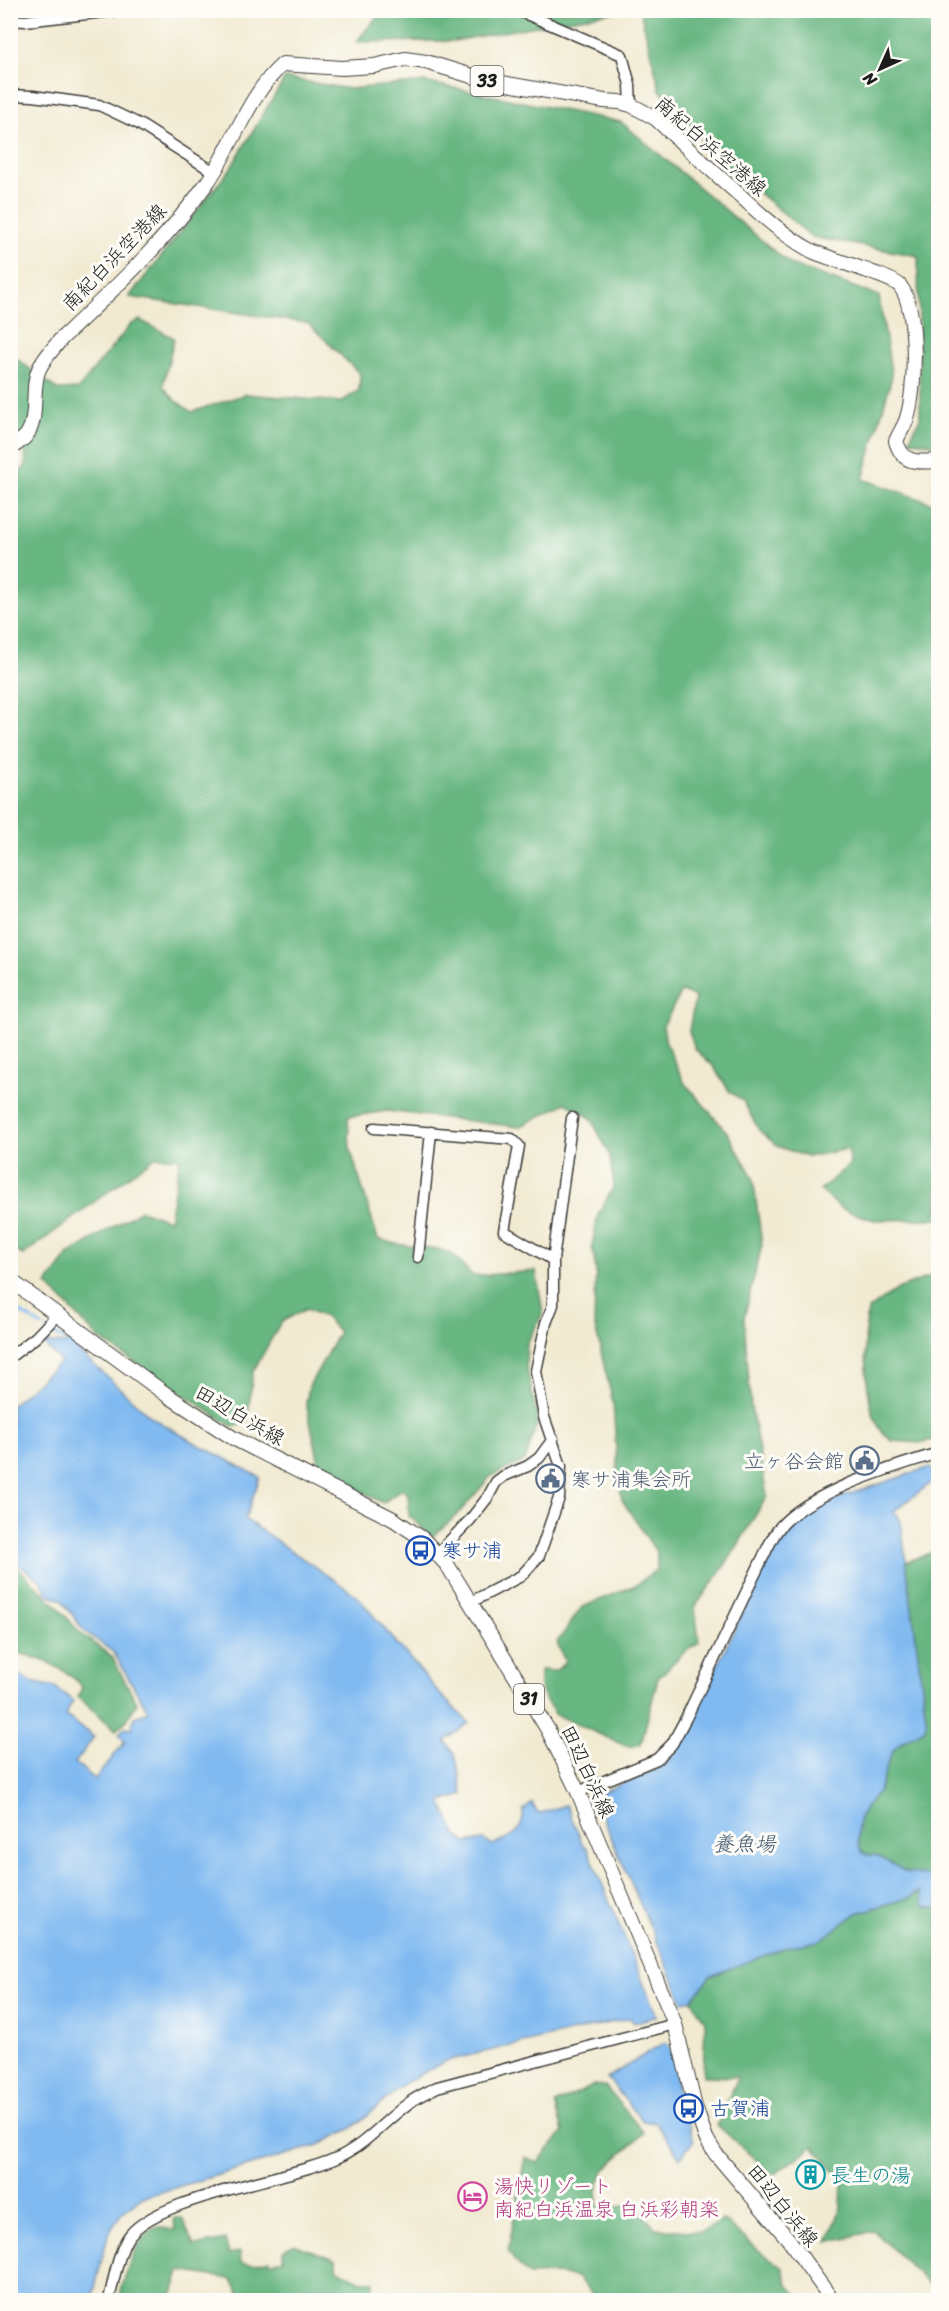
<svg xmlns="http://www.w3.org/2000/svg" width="949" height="2311" viewBox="0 0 949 2311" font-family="Sriracha,'Klee One',sans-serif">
<rect width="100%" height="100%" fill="#fdfcf7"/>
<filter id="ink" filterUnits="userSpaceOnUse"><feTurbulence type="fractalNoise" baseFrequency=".0167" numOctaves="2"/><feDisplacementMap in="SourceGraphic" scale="12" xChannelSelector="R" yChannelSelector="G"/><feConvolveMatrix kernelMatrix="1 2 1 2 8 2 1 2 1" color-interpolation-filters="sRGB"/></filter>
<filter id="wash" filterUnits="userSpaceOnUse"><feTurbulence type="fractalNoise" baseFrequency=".008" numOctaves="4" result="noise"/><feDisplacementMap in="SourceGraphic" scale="24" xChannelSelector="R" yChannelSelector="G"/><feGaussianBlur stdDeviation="1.35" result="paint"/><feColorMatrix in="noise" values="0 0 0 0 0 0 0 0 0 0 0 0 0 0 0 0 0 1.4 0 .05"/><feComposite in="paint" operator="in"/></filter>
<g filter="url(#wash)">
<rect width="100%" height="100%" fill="#f1ead1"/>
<path fill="#67b681" stroke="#42694e" stroke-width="1.5" d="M382,11H618L454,41L356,42Z
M640,11H938V445L909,440L920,418L918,256L812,237L719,160L660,90Z
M285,78L349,89L425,82L621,122L790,264L879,296L892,377L863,479L938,505V1219L874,1220L842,1209L820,1190L850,1164L848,1149L807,1157L777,1146L759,1130L743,1101L730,1092L713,1066L695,1049L689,1031L695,997L681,992L663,1026L666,1043L684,1082L727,1132L753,1177L762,1245L744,1318L751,1406L767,1496L732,1555L695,1607L699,1642L681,1655L658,1678L641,1744L628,1747L556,1715L546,1701L540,1687V1670L556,1671L565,1662L557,1642L582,1607L636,1585L657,1569V1553L622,1500L618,1477L613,1403L594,1322L596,1270L592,1246L598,1214L614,1186L610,1156L591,1118L566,1103L519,1127L387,1111L348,1117L350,1148L378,1239L396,1244L438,1249L453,1255L473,1276L536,1271L543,1313L527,1343L526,1365L538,1420L525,1461L491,1476L458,1514L432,1537L409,1516L408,1495L402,1489L383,1503L341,1480L319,1463L306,1403L309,1386L339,1332L325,1317L306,1309L281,1322L253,1372L247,1423L233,1427L98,1338L47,1284L70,1253L141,1210L169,1220L180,1158L155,1157L23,1255L11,1249L10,484L26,465L25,448L11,442L10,348L16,358L58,390L78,389L131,324L140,320L174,338L163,386L175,400L192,412L246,394L341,402L359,390L360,374L308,323L129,297L230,169Z
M938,1273V1439L919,1443L892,1441C888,1437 882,1432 879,1427C864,1402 863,1338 868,1310L898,1289Z
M938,1550V1878L934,1879L906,1872L876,1855C854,1859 856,1831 860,1817C863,1807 874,1799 879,1790C885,1778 886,1762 893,1751C902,1738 917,1736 927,1726L906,1562Z
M11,1561L56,1605L79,1632L112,1657L137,1703L127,1720L116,1730L78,1697L82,1687C67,1667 35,1656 11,1652Z
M922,1891L924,1906L938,1908V2290L931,2286L874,2231L828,2242L841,2207L842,2180L813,2146L773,2175L717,2125L738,2077L703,2076L705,2022L692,2000L710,1976L787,1947L819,1941L857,1913L908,1898Z
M593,2086H605L644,2133L604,2170L597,2190L600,2213L632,2202L655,2228L702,2232L723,2220L761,2252L782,2266L788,2285L801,2300H597L577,2277L556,2274L529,2275L514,2260L508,2251L525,2157L538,2162L563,2132L555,2104Z
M174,2218H182L194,2246L225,2240L229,2254L240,2252L241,2263L252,2264L269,2260L272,2263L283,2259V2250L295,2244C309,2251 322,2253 336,2260L338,2269L361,2281H374L371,2300H241L240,2294L231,2279L180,2271L171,2300H119C123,2281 137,2229 160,2227C165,2227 171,2229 175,2230Z"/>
<path fill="#80baf1" stroke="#4e6b86" stroke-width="1.5" d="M43,1343L71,1344L150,1416L188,1439L260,1477L245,1519L356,1595L440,1694L469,1723L445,1741L455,1753L463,1795L441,1802L456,1834L466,1843L483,1840L492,1845C510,1837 524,1835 523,1811L532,1803L538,1814L566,1805L584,1847H587L657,2016L634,2023L630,2018L446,2061L408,2081L352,2128L319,2145L140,2198L121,2214L108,2235L92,2300H11V1670L31,1682L55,1687L73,1701L65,1715L94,1737L75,1763L95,1779L125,1742L119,1734L125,1727L131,1728L135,1717L148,1711L114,1653L83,1630L62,1600L48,1594L40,1580L15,1562L11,1554V1405L61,1362Z
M930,1467L935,1480L894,1511L901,1523L927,1726C917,1736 902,1738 893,1751C886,1762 885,1778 879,1790C874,1799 863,1807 860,1817C856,1831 854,1859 876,1855L906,1872L938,1878V1908L924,1906L921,1891L908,1898L857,1913L819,1941L787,1947L710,1976L692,2000L683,2002L593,1796L663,1766L677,1749L767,1562L786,1529L820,1504Z
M665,2042L675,2053L678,2095L694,2140L680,2158L656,2123L643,2121L607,2078Z"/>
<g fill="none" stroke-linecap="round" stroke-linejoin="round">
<path stroke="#80baf1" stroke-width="3" d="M10,1306L42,1326
M47,1329L71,1344"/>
</g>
</g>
<g filter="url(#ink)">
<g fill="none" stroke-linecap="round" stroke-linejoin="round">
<defs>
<path id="minor" d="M517,10L622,55L630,85L631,105
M10,20L25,21L123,10
M10,95L33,96L99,105L139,124L214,172
M374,1128L512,1139L519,1146L504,1231L553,1260
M418,1257L431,1132
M10,1357L36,1337L57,1315
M438,1553L470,1520L488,1497L496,1482L504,1476L528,1466L539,1458L553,1439
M471,1602L521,1576L539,1556L559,1498L561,1466L544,1417L536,1371L546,1323L553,1305V1260L572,1118
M578,1792L657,1759L672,1744L686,1718L766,1551C770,1543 774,1534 780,1527C811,1491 893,1467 938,1453
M109,2300C113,2282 118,2255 127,2239C153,2196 292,2180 341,2156C369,2142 388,2117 413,2100C421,2095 429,2091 437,2087L675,2024"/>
<path id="major" d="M10,449C15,445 21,441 25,437C40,420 30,389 39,369C44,358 54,348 61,339C114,289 165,242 207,183C233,146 249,93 283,64L342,68L374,66L405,59L426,62L485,80L604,101L619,102L631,105L655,118C684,145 713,172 743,198C764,218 786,237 812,251C829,259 893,277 900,286C919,309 916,394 906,421C903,428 899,434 896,441C903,465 917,462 938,461
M10,1280L167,1395L233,1438L393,1519L423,1539L448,1566L548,1730L578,1792L675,2024L695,2107L706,2138L715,2153L789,2240L832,2300"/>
</defs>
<use href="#minor" stroke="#3c3b37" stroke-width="13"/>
<use href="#major" stroke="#3c3b37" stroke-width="16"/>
<use href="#minor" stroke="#fff" stroke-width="10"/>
<use href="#major" stroke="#fff" stroke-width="14"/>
</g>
</g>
<defs>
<symbol id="civic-ring" viewBox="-11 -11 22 22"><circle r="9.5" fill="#fdfcf7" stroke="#5c6f8a" stroke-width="1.5"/><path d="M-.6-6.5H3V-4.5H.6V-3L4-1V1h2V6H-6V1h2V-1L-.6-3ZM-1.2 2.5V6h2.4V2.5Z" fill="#5c6f8a"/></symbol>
<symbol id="bus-ring" viewBox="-11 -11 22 22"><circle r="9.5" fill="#fdfcf7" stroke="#1a4fb4" stroke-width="1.5"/><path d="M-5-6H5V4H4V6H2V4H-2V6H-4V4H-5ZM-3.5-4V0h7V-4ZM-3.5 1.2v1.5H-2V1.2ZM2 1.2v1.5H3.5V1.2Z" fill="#1a4fb4"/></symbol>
<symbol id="building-ring" viewBox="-11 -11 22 22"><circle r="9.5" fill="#fdfcf7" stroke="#0f9aa8" stroke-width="1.5"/><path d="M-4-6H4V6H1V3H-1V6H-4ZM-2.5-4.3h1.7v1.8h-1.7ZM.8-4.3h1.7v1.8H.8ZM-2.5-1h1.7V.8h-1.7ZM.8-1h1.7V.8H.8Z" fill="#0f9aa8"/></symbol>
<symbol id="hotel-ring" viewBox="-11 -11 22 22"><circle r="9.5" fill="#fdfcf7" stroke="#d1479c" stroke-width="1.5"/><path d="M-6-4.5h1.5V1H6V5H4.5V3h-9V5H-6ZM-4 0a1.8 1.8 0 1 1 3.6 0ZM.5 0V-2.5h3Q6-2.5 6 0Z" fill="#d1479c"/></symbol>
</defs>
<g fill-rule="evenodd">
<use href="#civic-ring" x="848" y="1444" width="33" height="33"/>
<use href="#civic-ring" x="534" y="1462" width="33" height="33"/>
<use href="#bus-ring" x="404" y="1534" width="33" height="33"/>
<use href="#bus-ring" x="672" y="2092" width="33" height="33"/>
<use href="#building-ring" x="794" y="2158" width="33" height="33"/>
<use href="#hotel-ring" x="456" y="2180" width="33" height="33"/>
</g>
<g text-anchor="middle" stroke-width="6" stroke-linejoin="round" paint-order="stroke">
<g fill="#fdfcf7" stroke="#605f5e" stroke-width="1.5">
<rect x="470.5" y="66" width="33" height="30" rx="4.5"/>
<rect x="514" y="1684" width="30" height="30" rx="4.5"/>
</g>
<g font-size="18" font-weight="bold" fill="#1c1c1c">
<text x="487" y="87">33</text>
<text x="529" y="1705">31</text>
</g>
<g font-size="20" fill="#1c1c1c" stroke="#fdfcf7">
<text transform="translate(711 146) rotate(41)" y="7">南紀白浜空港線</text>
<text transform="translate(114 257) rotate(-46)" y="7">南紀白浜空港線</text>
<text transform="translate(240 1415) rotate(30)" y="7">田辺白浜線</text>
<text transform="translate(588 1771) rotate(65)" y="7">田辺白浜線</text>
<text transform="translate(783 2205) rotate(51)" y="7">田辺白浜線</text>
</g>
<g font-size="20" fill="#4e5e75" stroke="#fdfcf7" text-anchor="end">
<text x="844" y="1468">立ヶ谷会館</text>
<text x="571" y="1486" text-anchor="start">寒サ浦集会所</text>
</g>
<g font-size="20" fill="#164399" stroke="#fdfcf7" text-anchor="start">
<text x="442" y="1557">寒サ浦</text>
<text x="710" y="2115">古賀浦</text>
</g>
<g font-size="20" fill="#0d838f" stroke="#fdfcf7" text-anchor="start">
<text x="831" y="2182">長生の湯</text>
</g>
<g font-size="20" fill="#b23c85" stroke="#fdfcf7" text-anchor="start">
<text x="494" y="2193">湯快リゾート<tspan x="494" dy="23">南紀白浜温泉 白浜彩朝楽</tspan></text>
</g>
<g font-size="21" font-style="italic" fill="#445b71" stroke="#fdfcf7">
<text x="744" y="1851">養魚場</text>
</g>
</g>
<rect width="949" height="2311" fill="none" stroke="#fdfcf7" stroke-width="36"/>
<g transform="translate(880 69) rotate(225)" stroke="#fdfcf7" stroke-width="4.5" paint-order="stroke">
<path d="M0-4.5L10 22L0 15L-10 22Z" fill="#1c1c1c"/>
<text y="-9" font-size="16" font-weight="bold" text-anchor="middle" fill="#1c1c1c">N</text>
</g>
</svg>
